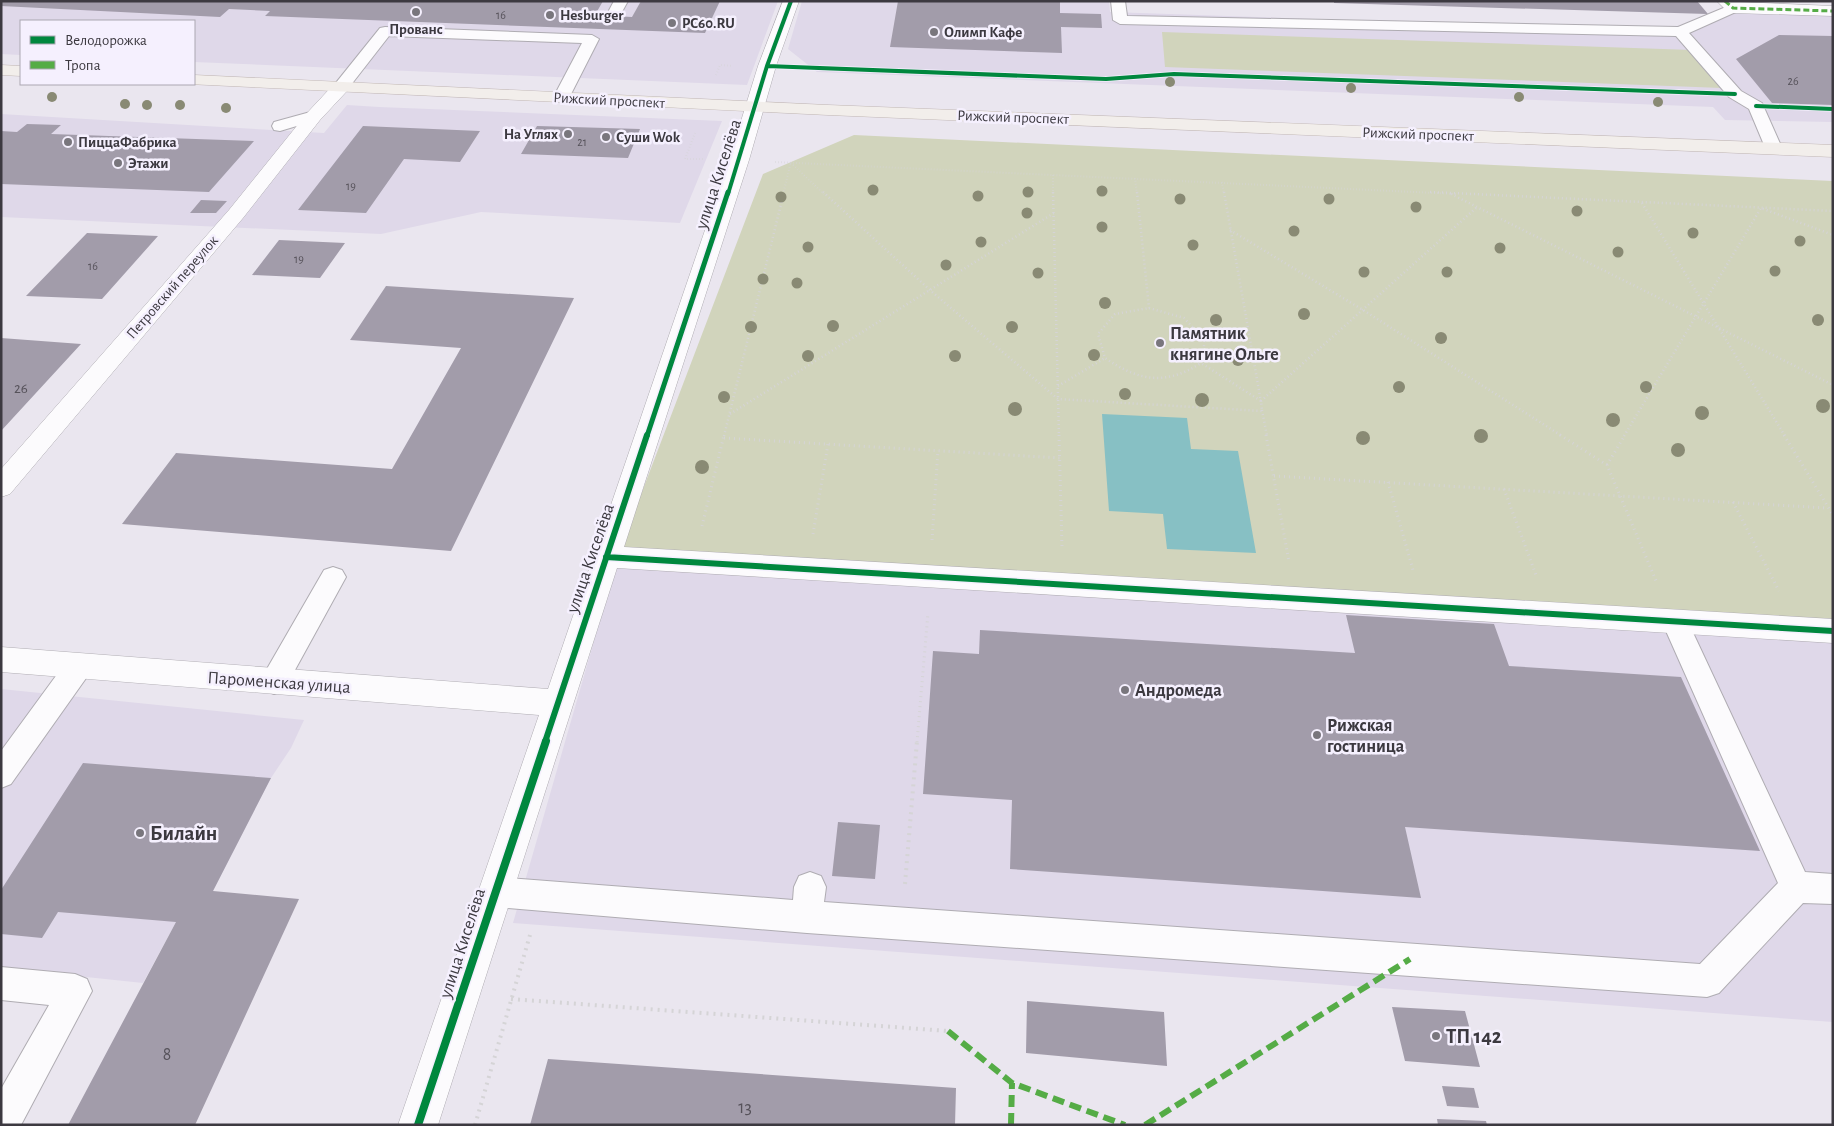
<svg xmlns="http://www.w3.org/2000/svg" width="1834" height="1126" viewBox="0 0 1834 1126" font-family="'Alegreya Sans',sans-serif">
<rect width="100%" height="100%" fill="#eae6ef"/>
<path fill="#dfd8e9" d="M1,1H778L747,85L194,62V21H21V55L1,54Z
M802,1H1109L1110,12L1693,32L1738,10L1833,14V122L1725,120L1713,107L817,72L788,49Z
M347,105L379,107L722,121L680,223L481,212L381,234L1,217V114L324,133Z
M621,547L1833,621V1022L513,923Z
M1,689L304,720L291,748L271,778L213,891L176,922L143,983L1,968Z"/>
<path fill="#d1d4bc" d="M1162,32L1692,50L1722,88L1165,67Z
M854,135L1833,181V621L621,547L763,174Z"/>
<path fill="#87c0c4" d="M1102,414L1187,418L1191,449L1238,451L1256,553L1167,549L1163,514L1109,511Z"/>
<path fill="#a29caa" d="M1,1H603L595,15L632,17L641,1H720L705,33L265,16L270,11L229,9L220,17L1,6Z
M898,1H1060V13L1101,14L1102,28L1061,27L1062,53L890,47Z
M1334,1H1697L1708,14L1334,3Z
M1779,35L1833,36V105L1772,103L1736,59Z
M27,124L61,125L51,134L254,141L209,192L1,184V131L17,132Z
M363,126L480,131L460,162L404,159L366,213L298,210Z
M537,126L640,129L628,158L521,154Z
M201,200L227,201L216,213H190Z
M87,233L158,236L102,299L26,296Z
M279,240L345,243L320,278L252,275Z
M386,286L574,298L451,551L122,524L176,453L392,469L461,348L350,340Z
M1,338L81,344L1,431Z
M1346,615L1494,624L1509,666L1681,677L1760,851L1405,827L1421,898L1010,869L1012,800L923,794L933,651L979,654L980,630L1355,653Z
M83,763L271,778L213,891L299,899L195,1125H68L176,922L58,912L42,938L1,934V890Z
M838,822L880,825L875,879L832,876Z
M1027,1001L1164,1012L1167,1066L1026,1053Z
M1392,1007L1465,1011L1480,1067L1405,1061Z
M548,1059L956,1088L955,1125H530Z
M1442,1086L1474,1088L1479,1108L1447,1106Z
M1437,1119L1486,1121L1487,1125H1438Z"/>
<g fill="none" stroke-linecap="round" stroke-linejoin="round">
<defs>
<path id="service" d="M614,1H628L618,19L613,20L606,16Z
M1111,1H1125L1127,16L1678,27L1733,4L1738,5L1740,8L1738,11L1689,33L1741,91L1762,103L1782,148L1779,152H1767L1749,109L1729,97L1676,36L1120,24L1113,20Z
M385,27L592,35L599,39L569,98L561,103L553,98L582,43L389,36L347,90H335L333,87L335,84L380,28Z
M314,111L320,113L322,116L320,119L280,131L274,130L272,126L274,122Z
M333,567L342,570L346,577L284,690L274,694L264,690L260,682L264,674L324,570Z
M1675,611L1684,614L1688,622L1805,872L1833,874V904L1803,903L1719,993L1707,997L807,933L495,907L484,903L479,892L484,881L495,877L793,900L794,887L799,876L810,872L821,876L826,887L824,902L1700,964L1778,883L1662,622L1666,614Z
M79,655L89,658L92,666L89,674L11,784L1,788V751L69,658Z
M1,967L75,974L87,979L92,991L21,1125H1V1089L49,1005L1,1000Z"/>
<path id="minor" d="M783,1H799L776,66L749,160L624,547L1833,619V643L617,568L438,1125H398L539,715L1,672V647L548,689L729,160L758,66Z
M1717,1L1833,6V16L1733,13L1727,11Z
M341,82L347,83L350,87L347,91L320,120L243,218L10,494L1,497V469L229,210L308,112L335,83Z"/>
<path id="primary" d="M1,65L21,66V76L1,75Z
M194,75L828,105L1833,145V157L828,115L188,84H194Z"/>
</defs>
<use href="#service" stroke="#afacb2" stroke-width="2"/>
<use href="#minor" stroke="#afacb2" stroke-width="1"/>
<use href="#primary" stroke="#c0b6b4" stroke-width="1"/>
<path stroke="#d5d4d6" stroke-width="2" stroke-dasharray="0.5 2.5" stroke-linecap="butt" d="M802,67L1106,79L1174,74L1690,92
M716,75L720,65L733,66
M1792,107L1833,109
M695,133L685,159H704
M775,162L1457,194
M791,163L824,194
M1053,175V194
M1135,178L1137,194
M1222,182L1224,194
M783,194L791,162"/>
<path stroke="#d5d4d6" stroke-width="2.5" stroke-dasharray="1 3" stroke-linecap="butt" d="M823,192L931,291L1058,399L1262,411L1261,401L1201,363
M1053,192L1059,436
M1137,192L1149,308
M1224,192L1261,402
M1430,192L1833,211
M1451,194L1833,385
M1642,203L1785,436
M1230,230L1363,310L1562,436
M1149,308L1184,318L1205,340L1201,363C1165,386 1139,381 1105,358L1098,334L1115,314Z
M1058,386L1105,358
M1261,401L1476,208
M1262,410L1267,436
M730,414L1054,213
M724,436L784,192
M1624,436L1761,208L1833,235"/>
<path stroke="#d5d4d6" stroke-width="3" stroke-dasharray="1 4" stroke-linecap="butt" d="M1059,435L1062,547
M1266,435L1289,562
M1560,435L1607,465L1657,583
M1784,435L1833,515
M724,438L1060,458
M1607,465L1625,435
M1274,476L1828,508
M1388,482L1413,570
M1504,489L1536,575
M1733,502L1779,591
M702,526L724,435
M813,534L828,444
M932,540L938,450
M917,742L928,613"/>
<path stroke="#d5d4d6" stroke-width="4" stroke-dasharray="2 5" stroke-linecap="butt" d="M905,884L917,741
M511,999L948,1031
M475,1125L530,935"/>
<use href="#service" fill="#fcfbfd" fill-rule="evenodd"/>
<use href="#minor" fill="#fcfbfd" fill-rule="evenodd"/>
<use href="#primary" fill="#f2eeeb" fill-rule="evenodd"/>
<path stroke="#55ac46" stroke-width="3" stroke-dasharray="6 3" stroke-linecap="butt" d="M1725,1L1733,8L1833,11"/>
<path stroke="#55ac46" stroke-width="6" stroke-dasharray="12 6" stroke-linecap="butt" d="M948,1031L1012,1083L1125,1125
M1011,1125L1012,1083
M1145,1125L1410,959"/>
<defs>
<path id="cycleway-far3" d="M767,66L1106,79L1174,74L1735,94
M1756,106L1833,109
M728,194L767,66L791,1"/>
<path id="cycleway-far2" d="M647,436L728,192"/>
<path id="cycleway-far1" d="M606,557L1833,631
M545,742L647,435"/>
<path id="cycleway" d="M418,1125L546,741"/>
</defs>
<use href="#cycleway-far3" stroke="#f5f0fe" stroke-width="5.5"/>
<use href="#cycleway-far2" stroke="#f5f0fe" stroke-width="8"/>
<use href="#cycleway-far1" stroke="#f5f0fe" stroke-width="9"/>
<use href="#cycleway" stroke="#f5f0fe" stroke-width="11"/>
<use href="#cycleway-far3" stroke="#00873e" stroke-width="4"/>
<use href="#cycleway-far2" stroke="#00873e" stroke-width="5"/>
<use href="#cycleway-far1" stroke="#00873e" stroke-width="6"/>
<use href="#cycleway" stroke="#00873e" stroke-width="8"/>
</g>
<g fill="#898a74">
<circle cx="1170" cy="82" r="5"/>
<circle cx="1351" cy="88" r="5"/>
<circle cx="52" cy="97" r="5"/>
<circle cx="1519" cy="97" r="5"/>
<circle cx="1658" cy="102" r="5"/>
<circle cx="125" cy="104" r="5"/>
<circle cx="147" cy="105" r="5"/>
<circle cx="180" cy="105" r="5"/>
<circle cx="226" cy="108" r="5"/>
<circle cx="873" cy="190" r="5.5"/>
<circle cx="1102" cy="191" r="5.5"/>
<circle cx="1028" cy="192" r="5.5"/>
<circle cx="978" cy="196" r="5.5"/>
<circle cx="781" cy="197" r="5.5"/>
<circle cx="1180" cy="199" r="5.5"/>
<circle cx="1329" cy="199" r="5.5"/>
<circle cx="1416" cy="207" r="5.5"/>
<circle cx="1577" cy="211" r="5.5"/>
<circle cx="1027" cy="213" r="5.5"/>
<circle cx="1102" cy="227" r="5.5"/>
<circle cx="1294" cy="231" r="5.5"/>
<circle cx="1693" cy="233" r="5.5"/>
<circle cx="1800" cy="241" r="5.5"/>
<circle cx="981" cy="242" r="5.5"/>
<circle cx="1193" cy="245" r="5.5"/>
<circle cx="808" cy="247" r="5.5"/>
<circle cx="1500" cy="248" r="5.5"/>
<circle cx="1618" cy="252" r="5.5"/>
<circle cx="946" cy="265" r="5.5"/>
<circle cx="1775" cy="271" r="5.5"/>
<circle cx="1364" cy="272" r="5.5"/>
<circle cx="1447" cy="272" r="5.5"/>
<circle cx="1038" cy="273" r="5.5"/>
<circle cx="763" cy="279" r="5.5"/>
<circle cx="797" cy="283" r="5.5"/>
<circle cx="1105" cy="303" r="6"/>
<circle cx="1304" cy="314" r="6"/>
<circle cx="1216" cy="320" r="6"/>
<circle cx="1818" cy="320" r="6"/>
<circle cx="833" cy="326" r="6"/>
<circle cx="751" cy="327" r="6"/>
<circle cx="1012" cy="327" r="6"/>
<circle cx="1441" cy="338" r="6"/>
<circle cx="1094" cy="355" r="6"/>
<circle cx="808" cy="356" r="6"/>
<circle cx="955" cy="356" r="6"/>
<circle cx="1238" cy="360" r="6"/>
<circle cx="1399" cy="387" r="6"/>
<circle cx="1646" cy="387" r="6"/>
<circle cx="1125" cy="394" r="6"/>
<circle cx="724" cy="397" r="6"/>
<circle cx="1202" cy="400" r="7"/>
<circle cx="1823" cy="406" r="7"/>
<circle cx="1015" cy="409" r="7"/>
<circle cx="1702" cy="413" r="7"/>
<circle cx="1613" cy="420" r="7"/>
<circle cx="1481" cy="436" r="7"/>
<circle cx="1363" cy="438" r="7"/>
<circle cx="1678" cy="450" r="7"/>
<circle cx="702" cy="467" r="7"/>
</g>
<g fill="#79767d" stroke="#f5f0fe" stroke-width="2">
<circle cx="416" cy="12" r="5"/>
<circle cx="550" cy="15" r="5"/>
<circle cx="672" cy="23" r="5"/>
<circle cx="934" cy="32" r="5"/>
<circle cx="568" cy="134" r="5"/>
<circle cx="606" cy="137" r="5"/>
<circle cx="68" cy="142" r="5"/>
<circle cx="118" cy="163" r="5"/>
<circle cx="1160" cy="343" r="5"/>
<circle cx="1125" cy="690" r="5"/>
<circle cx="1317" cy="735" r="5"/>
<circle cx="140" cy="833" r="5"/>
<circle cx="1436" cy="1036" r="5"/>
</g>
<g text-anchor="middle" stroke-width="5" stroke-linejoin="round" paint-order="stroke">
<g font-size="12" fill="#56525a">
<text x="501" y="19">16</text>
<text x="1793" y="85">26</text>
<text x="582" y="146">21</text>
<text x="351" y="190">19</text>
<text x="299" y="263">19</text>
<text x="93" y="270">16</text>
</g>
<g font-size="15" font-weight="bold" fill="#3c3940" stroke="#f5f0fe" text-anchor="start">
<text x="560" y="20">Hesburger</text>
<text x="682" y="28">PC60.RU</text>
<text x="416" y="34" text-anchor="middle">Прованс</text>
<text x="944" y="37">Олимп Кафе</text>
<text x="558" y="139" text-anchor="end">На Углях</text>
<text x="616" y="142">Суши Wok</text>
<text x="78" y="147">ПиццаФабрика</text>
<text x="128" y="168">Этажи</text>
</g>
<g font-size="15" fill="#3c3940" stroke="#f5f0fe">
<text transform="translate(609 100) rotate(3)" y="5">Рижский проспект</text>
<text transform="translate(1013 117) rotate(2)" y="5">Рижский проспект</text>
<text transform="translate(1418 134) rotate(2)" y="5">Рижский проспект</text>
<text transform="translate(172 287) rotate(-49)" y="5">Петровский переулок</text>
</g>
<g font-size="15" fill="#56525a">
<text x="21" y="393">26</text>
</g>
<g font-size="18" fill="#3c3940" stroke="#f5f0fe">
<text transform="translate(718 174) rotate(-72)" y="6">улица Киселёва</text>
<text transform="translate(590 558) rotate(-71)" y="6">улица Киселёва</text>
<text transform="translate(279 682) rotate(4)" y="6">Пароменская улица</text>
<text transform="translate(462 943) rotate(-72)" y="6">улица Киселёва</text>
</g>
<g font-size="18" font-weight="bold" fill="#3c3940" stroke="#f5f0fe" text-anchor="start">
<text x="1170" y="339">Памятник<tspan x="1170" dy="21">княгине Ольге</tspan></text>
<text x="1135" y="696">Андромеда</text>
<text x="1327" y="731">Рижская<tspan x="1327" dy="21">гостиница</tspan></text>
</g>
<g font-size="18" fill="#56525a">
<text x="167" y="1060">8</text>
<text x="745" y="1113">13</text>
</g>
<g font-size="21" font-weight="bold" fill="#3c3940" stroke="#f5f0fe" text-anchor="start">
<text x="150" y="840">Билайн</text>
<text x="1446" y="1043">ТП 142</text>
</g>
</g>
<rect width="1834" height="1126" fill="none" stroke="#3c3940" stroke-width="5"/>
<rect x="20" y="20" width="175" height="65" fill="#f5f0fe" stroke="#aba7b2"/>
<rect x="30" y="36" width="25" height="8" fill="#00873e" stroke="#aba7b2"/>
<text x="65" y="45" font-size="15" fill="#3c3940">Велодорожка</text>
<rect x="30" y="61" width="25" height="8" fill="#55ac46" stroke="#aba7b2"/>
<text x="65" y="70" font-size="15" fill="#3c3940">Тропа</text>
</svg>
